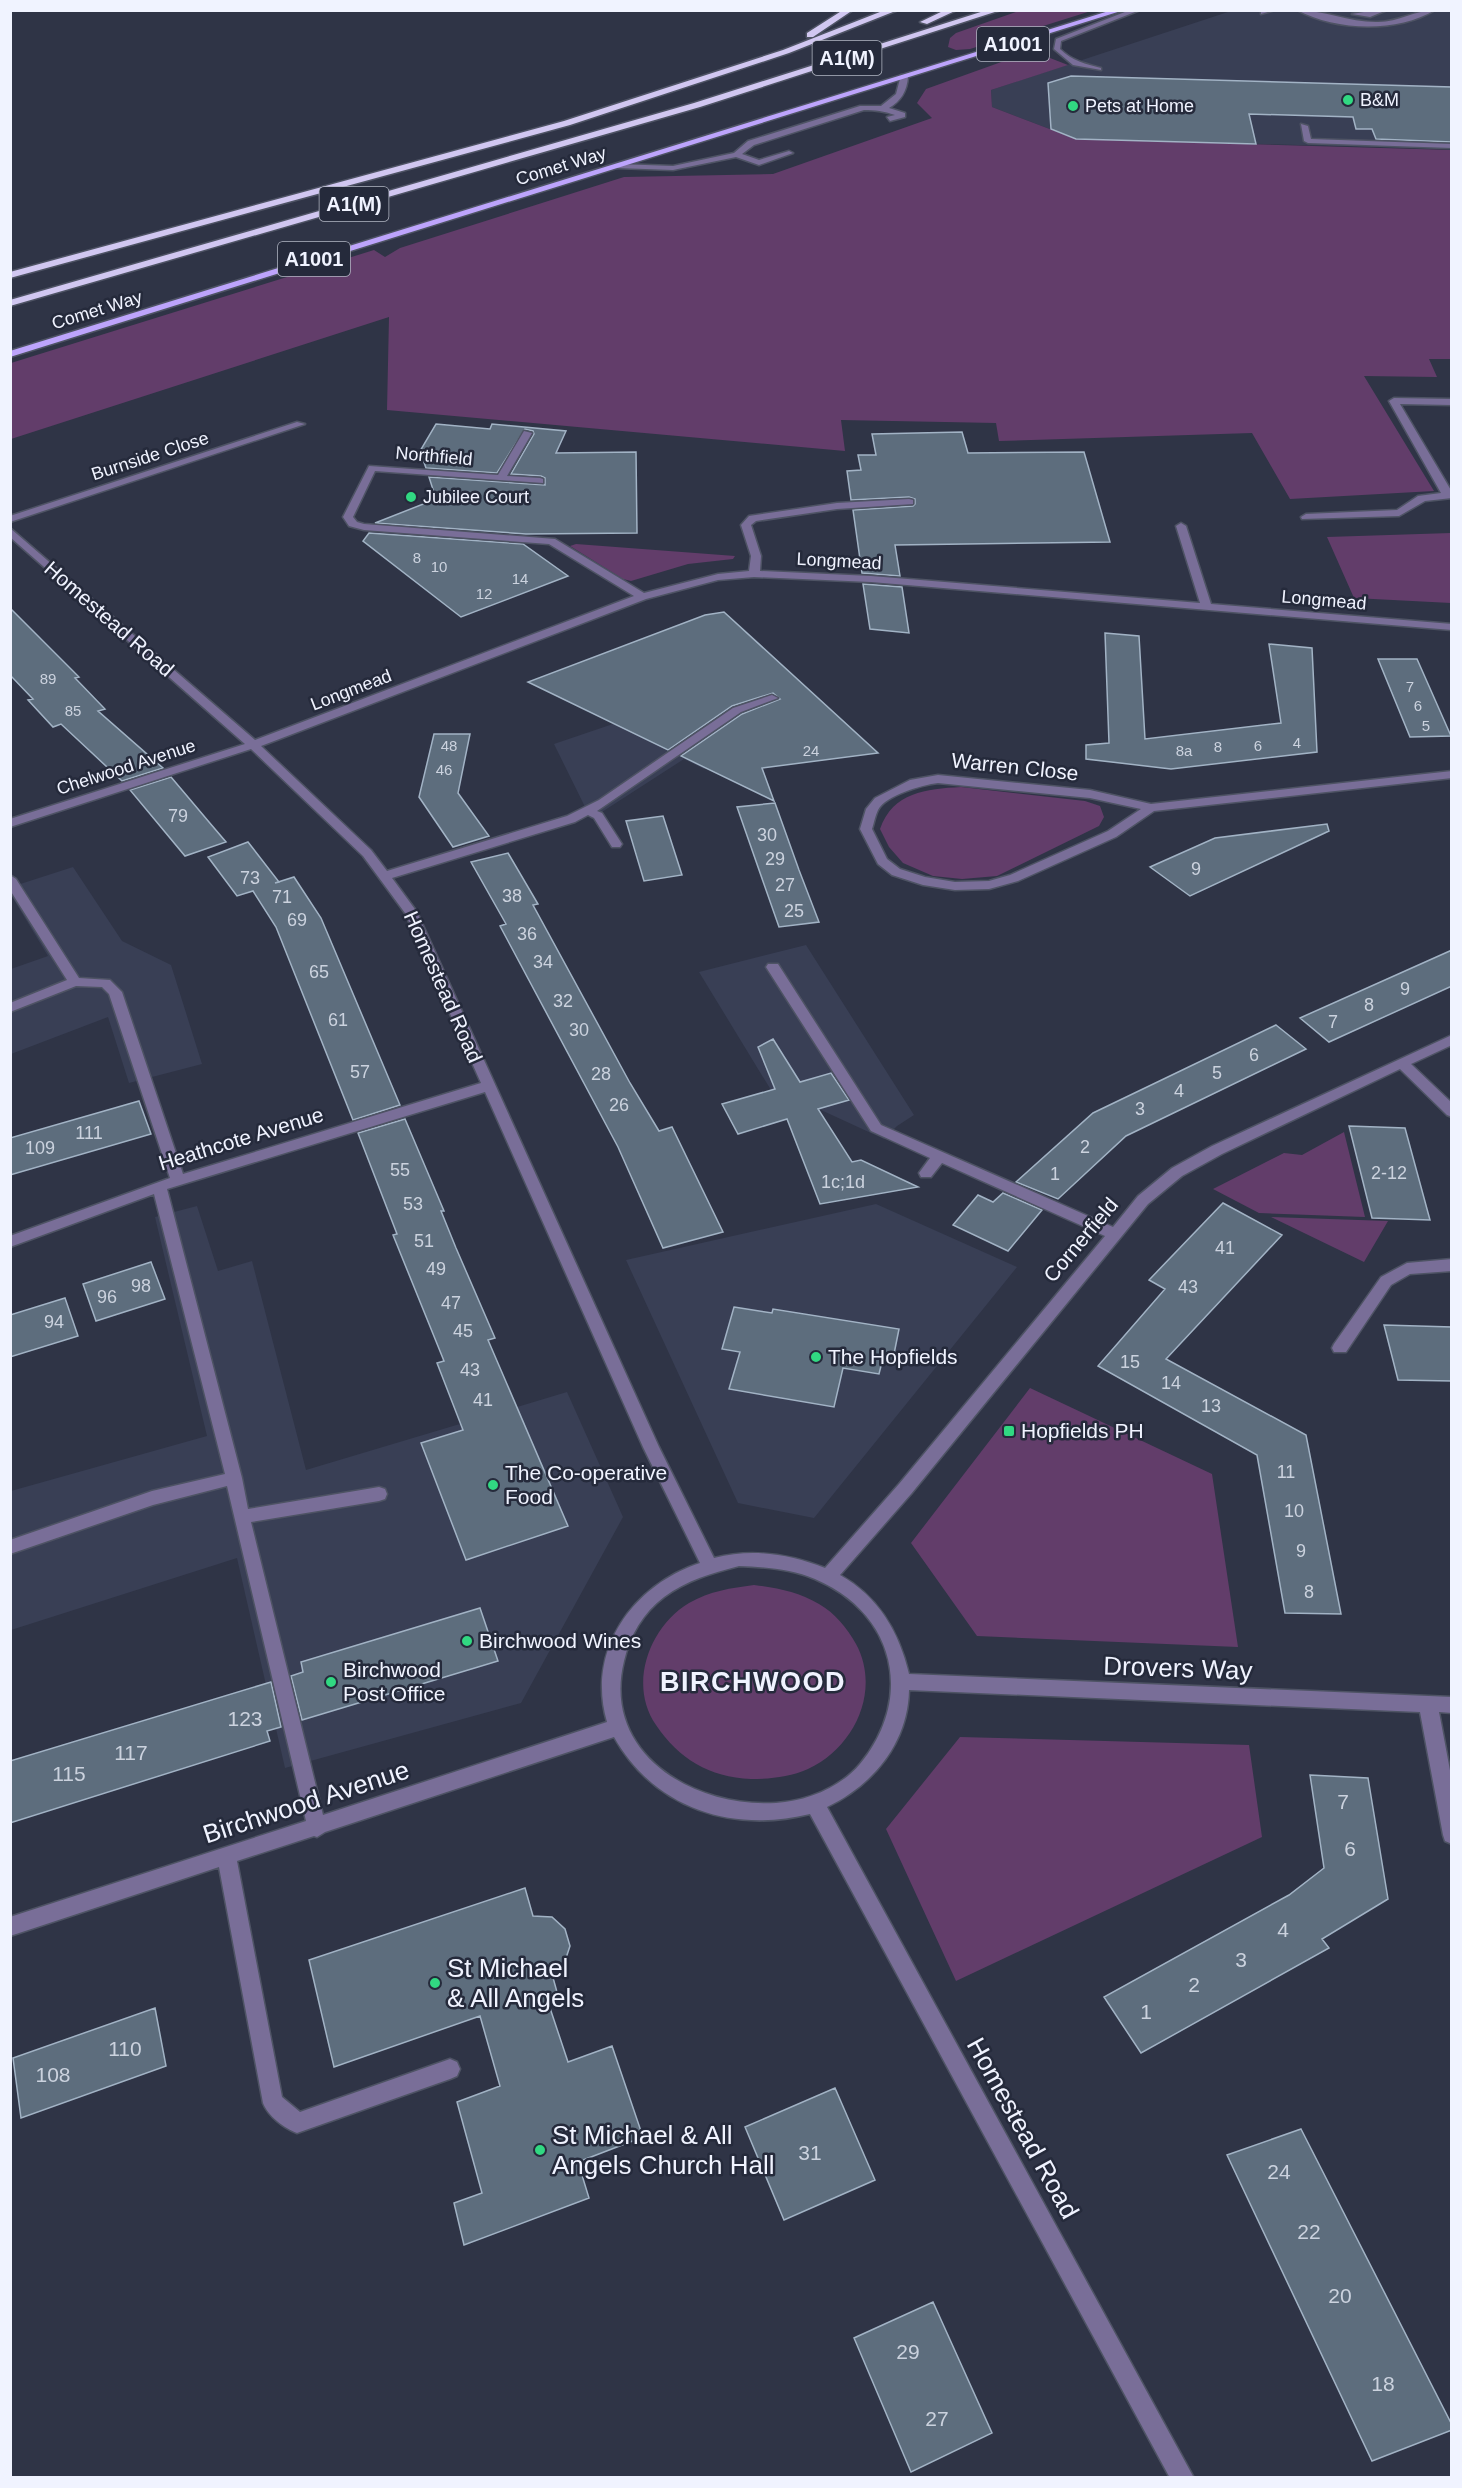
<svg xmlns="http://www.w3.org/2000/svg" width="1462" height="2488" viewBox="0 0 1462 2488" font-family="Helvetica,sans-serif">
<rect width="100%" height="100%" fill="#2f3446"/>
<path fill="#393f55" d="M1231,11H1451V149L1076,139L992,107L991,90Z
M763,673L788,703L766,728L704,769L684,759L591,819L554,744Z
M73,867L122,941L171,965L202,1064L129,1083L108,1017L11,1054V969L48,956L11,895V887Z
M806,945L914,1115L897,1126L884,1139L821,1110L788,1118L699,972Z
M876,1204L1017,1267L814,1518L738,1503L626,1260Z
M197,1206L218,1271L252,1261L306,1470L567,1392L623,1517L521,1703L285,1768L237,1558L11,1630V1491L207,1436L155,1217Z"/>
<path fill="#623d6a" d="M1019,11H1091L970,49L956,50L948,47L950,38L956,33Z
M1032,51L1068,65L991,90L992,107L1076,139L1451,150V359H1429L1437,377L1364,376L1434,491L1290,499L1252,433L999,441L996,423L841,420L845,451L387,410L389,317L11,439V363L374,250L385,257L400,248L624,177L773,174L932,118L917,103L926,89Z
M1451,533V603L1354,598L1327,537Z
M576,544L735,556L733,559L688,564L631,581L623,579L570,546Z
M961,787L1085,801L1100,806L1104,817L1099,826L997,876L962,879L933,876L903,863L889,847L880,829C893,792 926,789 961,787Z
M1344,1132L1365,1217L1259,1213L1213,1189L1284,1153L1302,1155Z
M1271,1217L1388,1221L1364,1262Z
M1030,1388L1212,1474L1238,1647L977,1636L911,1543Z
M754,1585C778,1588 798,1592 819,1604C835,1613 847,1628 856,1644C881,1690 855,1747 808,1769C790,1777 770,1779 751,1779C709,1777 679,1759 656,1725C628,1685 649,1627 689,1603C710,1591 731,1588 754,1585Z
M960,1737L1249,1745L1262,1837L956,1981L886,1829Z"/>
<path fill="#5d6d7d" stroke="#a2b3c5" stroke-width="1.5" d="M1071,76L1452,87V142L1376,139L1372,129H1356L1353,117L1249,114L1256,144L1076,139L1051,129L1048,83Z
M436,424L490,429L492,424L566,431L556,453L636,452L637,533L526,534L375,523L436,499L429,477L545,485V478L541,476L511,474L534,434L533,431L525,429L497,473L426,468L420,451Z
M962,432L968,453L1084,452L1110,542L895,545L900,576L862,573L853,510L913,506L915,504V499L909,497L851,500L847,471L861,470L858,455H876L872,434Z
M369,533L523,544L568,576L461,617L363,541Z
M863,584L902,587L909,633L870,629Z
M10,608L79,677L75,678L105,709L98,711L163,768L122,781L61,724L53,727L28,700L33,699L10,675Z
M724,612L878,753L762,768L774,801L681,756L742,714L780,699L773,693L732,706L668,750L528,682L705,615Z
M1105,633L1139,636L1145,739L1281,723L1269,644L1312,648L1317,752L1171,769L1086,759V745L1109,743Z
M1378,659H1417L1451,736L1410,737Z
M434,734H470L458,793L489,836L453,847L419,797Z
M171,777L209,822L226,842L185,856L130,790Z
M775,803L799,870L819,922L779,927L737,807Z
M663,816L682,875L644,881L626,821Z
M1327,824L1329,831L1190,896L1150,867L1215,838Z
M248,842L279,882L275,883L294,877L321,918L400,1105L353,1120L276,927L253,891L237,896L208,857Z
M508,853L538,904L533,905L630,1083L659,1131L672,1127L723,1232L663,1248L618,1147L500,926L506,924L471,862Z
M1452,950V986L1329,1042L1300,1018Z
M1276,1025L1306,1049L1126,1136L1058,1199L1016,1182L1093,1113Z
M773,1039L800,1082L831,1073L849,1100L818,1109L852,1162L861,1160L918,1187L820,1204L787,1119L738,1134L722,1104L775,1089L758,1047Z
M139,1101L151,1134L10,1175V1138Z
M405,1119L444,1211H441L456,1248L495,1338L488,1340L568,1526L466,1560L421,1443L463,1430L437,1363L444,1361L393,1235L397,1234L358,1133Z
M1349,1126L1405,1128L1430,1220L1372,1218Z
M1003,1193L1042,1210L1008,1251L953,1225L978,1195L993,1202Z
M1223,1203L1282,1235L1166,1359L1306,1435L1341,1614L1285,1613L1257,1455L1098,1366L1165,1289L1149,1280Z
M151,1262L165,1299L96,1321L83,1284Z
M65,1298L78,1336L10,1357V1315Z
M734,1307L772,1313L773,1309L899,1329L892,1364L882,1362L879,1374L843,1368L834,1407L729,1389L740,1352L722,1349Z
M1384,1325L1452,1327V1381L1398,1380Z
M480,1608L498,1661L302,1720L291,1676L303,1672L301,1662Z
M271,1682L281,1727L267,1731L270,1741L10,1823V1761Z
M1310,1775L1368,1778L1388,1899L1322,1939L1329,1948L1141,2053L1104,1997L1289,1895L1324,1868Z
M525,1888L533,1916L552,1917L565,1929L570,1946L565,1961L552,1974L557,1992L546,1996L568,2062L612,2046L643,2137L578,2162L589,2198L464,2245L454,2203L482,2193L457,2102L500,2086L480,2016L334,2067L309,1960Z
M155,2008L166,2066L21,2118L13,2058Z
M835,2088L875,2180L784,2220L745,2127Z
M1301,2129L1452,2425V2430L1372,2461L1227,2155Z
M933,2302L992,2433L911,2472L854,2338Z"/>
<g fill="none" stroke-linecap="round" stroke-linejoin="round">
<defs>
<path id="minor" d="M1130,10H1140L1061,41L1060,49C1072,61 1086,64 1101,68V70L1073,65L1054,49L1056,39Z
M1264,10H1275L1261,14V12Z
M1297,10C1323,10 1349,22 1376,22C1397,23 1415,10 1435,10C1397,33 1336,31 1297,10Z
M1376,10H1387L1370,17L1352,14Z
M901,75L908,77C907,91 901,101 889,108L905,113V117L890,121L887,117L895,115C884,111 875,110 864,110L754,145L742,154L759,160L789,151L793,153L759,165L736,157L673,170L617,168L613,166L617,164L673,166L734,153L748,141L860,106H881L896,94Z
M1301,124L1308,126L1311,139L1452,144V148L1308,143L1304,141Z
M1394,398L1452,399V405L1400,404L1452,492V498L1425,501L1399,516L1302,519L1301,517L1306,514L1397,510L1418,496L1441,493L1389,401Z
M297,422L305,424L10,522V516Z
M524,431L532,433L507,476L540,478L543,479V483L375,471L353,517L357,522L364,524L555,539L644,593L718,574L749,571L751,556L741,525L749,516L837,503L909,499L913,500V504L837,509L756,521L751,525L761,556L760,571L871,576L1200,603L1176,526L1181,523L1186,526L1211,604L1452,624V630L871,582L754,577L718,580L646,599L261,746L371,850L387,871L567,816L599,800L733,708L772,695L778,698L741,712L597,811L602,813L622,844L620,847H612L594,818L588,815L575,822L392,878L417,912L659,1447L714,1558C753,1548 789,1554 825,1568L899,1484L1105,1236L942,1163L931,1177H921L919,1173L930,1158L871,1131L766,967L768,964H778L881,1125L1113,1227L1138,1196L1172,1168L1212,1146L1452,1035V1045L1411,1064L1452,1103V1117L1447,1115L1400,1069L1222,1154L1182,1176L1148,1204L911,1494L840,1575C879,1597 899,1632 909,1674L1452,1697V1713L1439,1712L1452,1781V1844L1445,1841L1443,1835L1420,1712L909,1690C908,1743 873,1785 827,1807L1194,2478H1170L810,1814C732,1833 655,1809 614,1737L325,1832L317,1837L314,1836L237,1861L282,2097L300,2112L450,2059L457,2062L460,2069L457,2076L450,2079L297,2133C284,2128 268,2116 263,2103L219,1867L10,1936V1917L306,1821L227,1486L153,1505L10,1554V1540L152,1491L225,1474L154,1194L10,1247V1236L170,1178L109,994L102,987L76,986L10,1012V1003L67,980L10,890V875L16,879L79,978L110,980L122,992L183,1174L481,1083L405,913L363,856L251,749L10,827V819L245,744L10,537V528L255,740L634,596L549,544L364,530L349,526L343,517L369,466L498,475ZM485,1092L643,1447L700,1563C633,1585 586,1650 607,1722L323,1815L251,1522L379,1501L385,1499L387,1494L385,1489L379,1487L248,1509L242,1478L167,1189ZM739,1566C765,1567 791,1569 815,1579C895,1613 915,1697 860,1764C840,1788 806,1801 776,1803C694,1808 601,1754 624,1661C630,1635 643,1613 664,1597C687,1580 712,1573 739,1566Z
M1452,771V778L1154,811L1116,837L1018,881L989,889L955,890L923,885L892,875L878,864L860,829L866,809L875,798L910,780L938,775L1090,790L1151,804ZM938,783L1090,798L1141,809L1108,831L1010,875L989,881L955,882L925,877L900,869L887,859L872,829C874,823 875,816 878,810C886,795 922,785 938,783Z
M1452,1259V1271L1410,1274L1391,1285L1346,1352H1334L1332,1348L1334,1344L1381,1277L1407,1263Z"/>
<path id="major" d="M1112,10H1124L10,357V351Z"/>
<path id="highway" d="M843,10H853L813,37H807V33Z
M885,10H898L789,53L570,125L10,278V272L564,121L783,50Z
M945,10H957L927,24L920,22Z
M987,10H1001L700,107L10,306V300L694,103Z"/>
</defs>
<use href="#minor" stroke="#4e5364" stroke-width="3"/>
<use href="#major" stroke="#4e5364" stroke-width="3"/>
<use href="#highway" stroke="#4e5364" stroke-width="3"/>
<use href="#minor" fill="#796e98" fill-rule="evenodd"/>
<use href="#major" fill="#bda4fc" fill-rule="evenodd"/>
<use href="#highway" fill="#d1c7f1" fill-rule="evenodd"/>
</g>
<g fill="#31d882" stroke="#252a3b" stroke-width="2">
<circle cx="1348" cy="100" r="6"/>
<circle cx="1073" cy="106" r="6"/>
<circle cx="411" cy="497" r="6"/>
<circle cx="816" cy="1357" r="6"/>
<rect x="1003" y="1425" width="12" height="12" rx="3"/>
<circle cx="493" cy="1485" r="6"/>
<circle cx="467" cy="1641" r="6"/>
<circle cx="331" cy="1682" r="6"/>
<circle cx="435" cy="1983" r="6"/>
<circle cx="540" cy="2150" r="6"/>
</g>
<g text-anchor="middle" stroke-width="5" stroke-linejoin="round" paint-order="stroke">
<g font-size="15" fill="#cbd2de">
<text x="417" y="563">8</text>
<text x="439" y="572">10</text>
<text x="520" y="584">14</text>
<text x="484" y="599">12</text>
<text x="48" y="684">89</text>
<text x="1410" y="692">7</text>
<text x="1418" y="711">6</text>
<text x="73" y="716">85</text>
<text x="1426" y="731">5</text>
<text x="1297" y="748">4</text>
<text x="449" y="751">48</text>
<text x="1258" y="751">6</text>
<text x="1218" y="752">8</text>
<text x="811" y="756">24</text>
<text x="1184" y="756">8a</text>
<text x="444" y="775">46</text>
</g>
<g font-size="18" fill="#f0f3ff" stroke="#252a3b" text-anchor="start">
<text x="1360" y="106">B&amp;M</text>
<text x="1085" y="112">Pets at Home</text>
<text x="423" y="503">Jubilee Court</text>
</g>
<g font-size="18" fill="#f0f3ff" stroke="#252a3b">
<text transform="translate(561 166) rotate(-17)" y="6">Comet Way</text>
<text transform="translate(97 310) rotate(-17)" y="6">Comet Way</text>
<text transform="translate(150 456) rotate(-18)" y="6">Burnside Close</text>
<text transform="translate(434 456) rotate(5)" y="6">Northfield</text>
<text transform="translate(839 561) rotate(3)" y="6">Longmead</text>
<text transform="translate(1324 600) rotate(5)" y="6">Longmead</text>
<text transform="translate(351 690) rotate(-21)" y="6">Longmead</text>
<text transform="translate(126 767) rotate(-18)" y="6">Chelwood Avenue</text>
</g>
<g font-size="18" fill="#cbd2de">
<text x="178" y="822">79</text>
<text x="767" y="841">30</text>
<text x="775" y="865">29</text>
<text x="1196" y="875">9</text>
<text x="250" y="884">73</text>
<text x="785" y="891">27</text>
<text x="512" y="902">38</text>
<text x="282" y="903">71</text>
<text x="794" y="917">25</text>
<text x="297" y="926">69</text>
<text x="527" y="940">36</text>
<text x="543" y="968">34</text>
<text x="319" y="978">65</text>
<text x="1405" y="995">9</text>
<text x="563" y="1007">32</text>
<text x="1369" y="1011">8</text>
<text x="338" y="1026">61</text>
<text x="1333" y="1028">7</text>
<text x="579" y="1036">30</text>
<text x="1254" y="1061">6</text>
<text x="360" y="1078">57</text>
<text x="1217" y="1079">5</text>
<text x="601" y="1080">28</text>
<text x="1179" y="1097">4</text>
<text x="619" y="1111">26</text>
<text x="1140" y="1115">3</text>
<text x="89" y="1139">111</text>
<text x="1085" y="1153">2</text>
<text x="40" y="1154">109</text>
<text x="400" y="1176">55</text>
<text x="1389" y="1179">2-12</text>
<text x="1055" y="1180">1</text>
<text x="843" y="1188">1c;1d</text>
<text x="413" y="1210">53</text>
<text x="424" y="1247">51</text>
<text x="1225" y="1254">41</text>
<text x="436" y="1275">49</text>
<text x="141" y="1292">98</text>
<text x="1188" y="1293">43</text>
<text x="107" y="1303">96</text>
<text x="451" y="1309">47</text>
<text x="54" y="1328">94</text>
<text x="463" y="1337">45</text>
<text x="1130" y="1368">15</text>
<text x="470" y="1376">43</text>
<text x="1171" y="1389">14</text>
<text x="483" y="1406">41</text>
<text x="1211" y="1412">13</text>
<text x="1286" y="1478">11</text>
<text x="1294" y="1517">10</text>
<text x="1301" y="1557">9</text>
<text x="1309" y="1598">8</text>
</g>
<g fill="#252a3b" stroke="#b3b7c4" stroke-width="1.5">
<rect x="977" y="27" width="72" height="34" rx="4.5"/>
<rect x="812.5" y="41" width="69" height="34" rx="4.5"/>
<rect x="319.5" y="187" width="69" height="34" rx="4.5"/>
<rect x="278" y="242" width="72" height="34" rx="4.5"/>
</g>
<g font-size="20" font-weight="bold" fill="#f0f3ff">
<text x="1013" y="51">A1001</text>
<text x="847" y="65">A1(M)</text>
<text x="354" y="211">A1(M)</text>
<text x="314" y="266">A1001</text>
</g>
<g font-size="21" fill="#f0f3ff" stroke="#252a3b">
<text transform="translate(109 619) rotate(41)" y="7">Homestead Road</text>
<text transform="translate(1015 767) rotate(6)" y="7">Warren Close</text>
<text transform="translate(443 987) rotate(66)" y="7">Homestead Road</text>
<text transform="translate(241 1139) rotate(-17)" y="7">Heathcote Avenue</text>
<text transform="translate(1081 1240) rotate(-50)" y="7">Cornerfield</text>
</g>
<g font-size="21" fill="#f0f3ff" stroke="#252a3b" text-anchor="start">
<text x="828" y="1364">The Hopfields</text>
<text x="1021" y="1438">Hopfields PH</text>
<text x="505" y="1480">The Co-operative<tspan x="505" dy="24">Food</tspan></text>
<text x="479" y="1648">Birchwood Wines</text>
<text x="343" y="1677">Birchwood<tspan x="343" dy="24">Post Office</tspan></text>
</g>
<g font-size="21" fill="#cbd2de">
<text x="245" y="1726">123</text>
<text x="131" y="1760">117</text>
<text x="69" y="1781">115</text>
<text x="1343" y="1809">7</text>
<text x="1350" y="1856">6</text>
<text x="1283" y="1937">4</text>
<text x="1241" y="1967">3</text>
<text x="1194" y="1992">2</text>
<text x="1146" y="2019">1</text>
<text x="125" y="2056">110</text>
<text x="53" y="2082">108</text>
<text x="810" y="2160">31</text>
<text x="1279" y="2179">24</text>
<text x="1309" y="2239">22</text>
<text x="1340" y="2303">20</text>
<text x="908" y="2359">29</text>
<text x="1383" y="2391">18</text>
<text x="937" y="2426">27</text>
</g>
<g font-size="26" fill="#f0f3ff" stroke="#252a3b">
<text transform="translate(1178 1668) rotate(2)" y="9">Drovers Way</text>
<text transform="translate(306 1802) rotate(-18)" y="9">Birchwood Avenue</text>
<text transform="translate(1023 2128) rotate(61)" y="9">Homestead Road</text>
</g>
<g font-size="26" fill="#f0f3ff" stroke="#252a3b" text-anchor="start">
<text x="447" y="1977">St Michael<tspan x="447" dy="30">&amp; All Angels</tspan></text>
<text x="552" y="2144">St Michael &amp; All<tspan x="552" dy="30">Angels Church Hall</tspan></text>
</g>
<g font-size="27" font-weight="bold" letter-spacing="1.5" fill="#f0f3ff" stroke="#252a3b">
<text x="753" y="1691">BIRCHWOOD</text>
</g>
</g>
<rect width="1462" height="2488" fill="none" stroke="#f0f3ff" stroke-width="24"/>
</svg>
